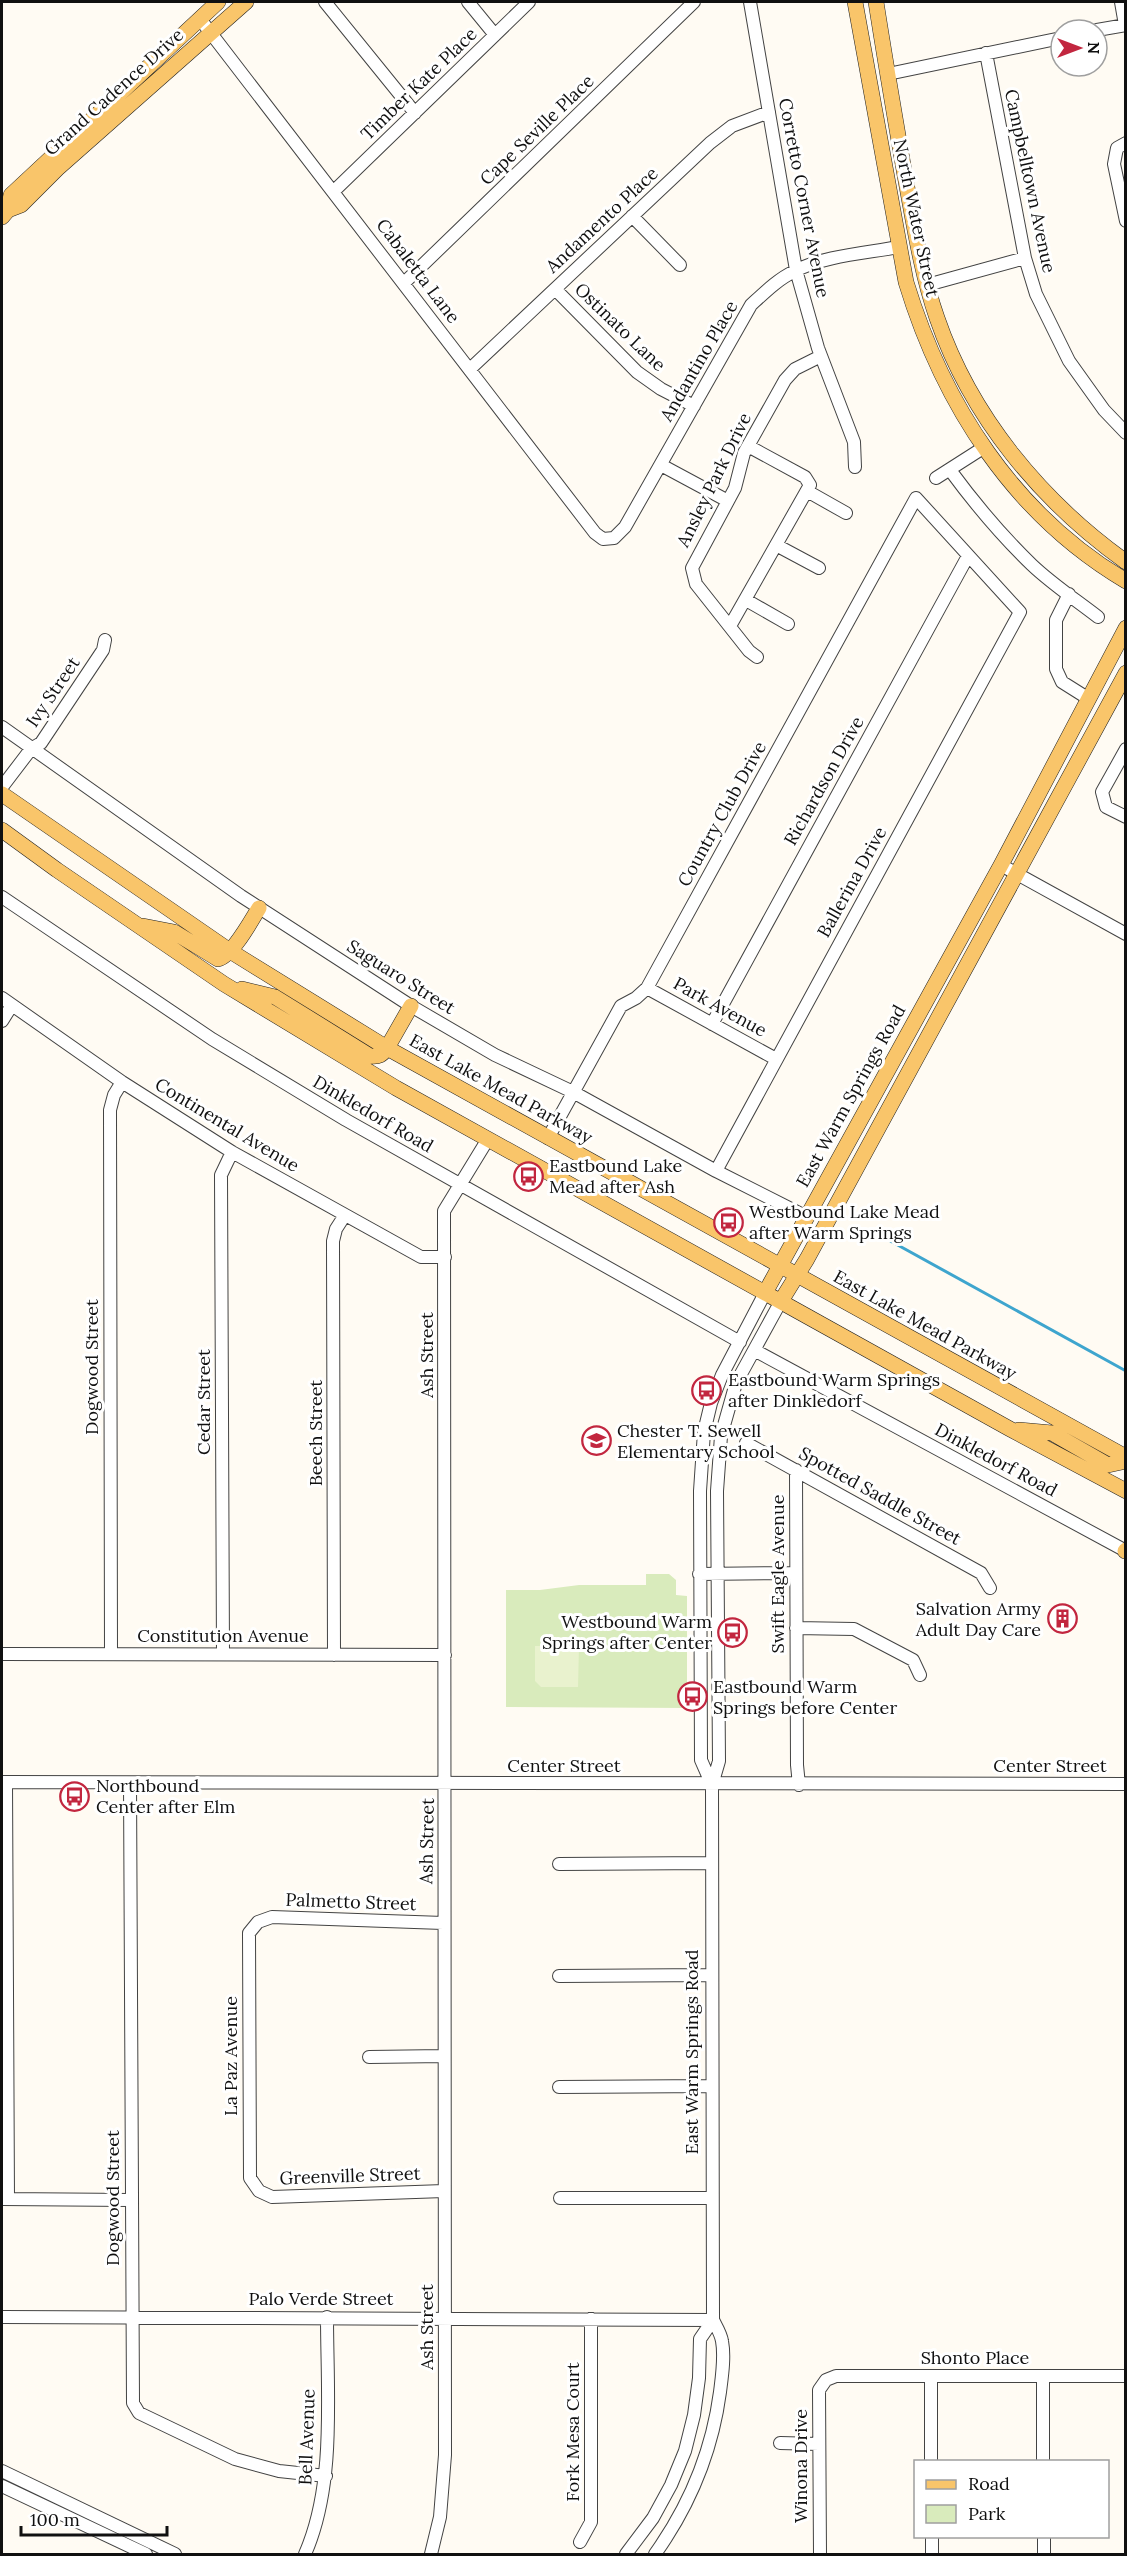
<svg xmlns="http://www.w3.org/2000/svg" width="1127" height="2556" viewBox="0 0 1127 2556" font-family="Lora,serif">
<rect width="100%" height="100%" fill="#fffbf3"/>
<path fill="#d9ebbc" d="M646,1574H669L676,1580V1595L687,1596V1708L506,1707V1590H540L579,1585H646Z"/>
<path fill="#e9f2ce" d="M535,1646H579L578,1687H541L535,1681Z"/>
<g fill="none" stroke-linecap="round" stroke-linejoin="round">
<path stroke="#3ea5ce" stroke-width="3" d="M885,1238L1126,1371"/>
<defs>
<path id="minor" d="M325,2L415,113
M468,2L495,35
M750,2L796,270L818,348L854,442L855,467
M1121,2L1125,25
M200,19L595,533L603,539L614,538L625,527L751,305C765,292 778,279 795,271C823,256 867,253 899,247
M1097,30L1126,25
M986,53L1025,258L1036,294L1069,361L1104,410L1126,433
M888,74L1061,38
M1126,143L1117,148L1114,164L1126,221
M334,191L529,2
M632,216L680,265
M404,283L694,2
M927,285L1025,258
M555,289L637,372L661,389L694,406
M470,369L710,143L732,126L769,112
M661,465L728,501
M950,470C975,504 1001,535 1032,565C1052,584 1076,600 1098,617
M936,478L983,448
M807,491L846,513
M776,545L819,568
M1069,594L1056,620V669L1062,682L1089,699
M746,600L788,624
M730,626L810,485L805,477L748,446
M757,657L749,651L696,584L692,568L735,488L744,453L785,380L795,369L821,356
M2,727L241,896L411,1006L495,1055L573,1092L716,1171L807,1217
M1126,749L1102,792L1106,807L1126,817
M2,787L31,749L41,743L103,650L105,640
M1001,865L1126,934
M2,897L212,1039L346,1120L740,1342
M647,988L776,1059
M2,998L122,1082L232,1152L421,1257H445
M2,1021L12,1005
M712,1024L968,556
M548,1138L621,1006L636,998L647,988L916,498L1020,612L716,1171
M754,1350L1126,1551
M746,1443L981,1573L990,1588
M796,1470L797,1765L799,1785
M699,1574L796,1573
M796,1628L854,1629L913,1660L920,1675
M2,1654L445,1655
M111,1654L110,1110L114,1095L122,1082
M223,1654L221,1175L232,1152
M334,1655L333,1241L336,1229L345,1215
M2,1782L1126,1784
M6,1782L8,2199
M130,1783L133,2403L139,2413L235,2459L279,2471L326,2476
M712,1785L701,1760L700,1491L704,1432L711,1403L722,1375L765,1293
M559,1864L712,1863
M443,1923L272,1917L258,1922L249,1933L250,2178L259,2191L272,2197L444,2191
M559,1976L712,1975
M369,2057L444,2056
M559,2087L712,2086
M560,2198H712
M2,2199L131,2200
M2,2317L713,2320
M931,2376V2462
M1043,2376V2462
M780,2443L819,2444
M2,2471L175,2554
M2,2486L146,2554
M932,2536V2554
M1044,2536V2554
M580,2542L591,2522V2319
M305,2554C336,2484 327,2393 327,2317
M431,2554L440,2517L445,2455L444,1211L488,1139
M626,2554L653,2518L671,2485L685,2451L694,2415L699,2378L700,2339L713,2320
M655,2554C690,2505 712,2452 720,2392C722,2376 725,2357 722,2341C721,2334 716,2326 713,2320L712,1785L719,1761L717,1491L721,1436L736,1383L781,1301
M820,2554L819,2390L826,2380L836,2376H1126"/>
<path id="major" d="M855,2L906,282C943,404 1014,515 1126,581
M876,2C885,60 895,118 905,176C914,224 921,272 937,318C971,417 1041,501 1126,562
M8,210L11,195L218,2
M2,217L8,210L21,205L57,169L246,2
M2,794L230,951L387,1048L1126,1457
M2,830L57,870L224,984L396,1088L1010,1429L1126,1491
M143,926L174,932L218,959C232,956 251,921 259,908
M242,989L275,997L370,1056C379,1057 382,1055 387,1048L411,1006
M765,1293L1001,865L1126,628
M781,1301L807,1259L1126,673
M1019,1430L1052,1433L1108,1465L1126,1461
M1125,1551L1126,1550"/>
</defs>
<use href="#minor" stroke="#434343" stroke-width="14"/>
<use href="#major" stroke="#212121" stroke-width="16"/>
<use href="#minor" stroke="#fff" stroke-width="12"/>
<use href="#major" stroke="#f9c56a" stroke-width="15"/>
</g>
<defs>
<symbol id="bus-ring" viewBox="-11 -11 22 22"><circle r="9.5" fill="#fff" stroke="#c2263f" stroke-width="1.5"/><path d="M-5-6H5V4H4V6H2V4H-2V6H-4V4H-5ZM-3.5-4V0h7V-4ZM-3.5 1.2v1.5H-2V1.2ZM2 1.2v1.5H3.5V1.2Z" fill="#c2263f"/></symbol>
<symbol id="school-ring" viewBox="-11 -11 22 22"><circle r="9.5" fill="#fff" stroke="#c2263f" stroke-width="1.5"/><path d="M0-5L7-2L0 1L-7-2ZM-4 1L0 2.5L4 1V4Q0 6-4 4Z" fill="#c2263f"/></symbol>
<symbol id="building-ring" viewBox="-11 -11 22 22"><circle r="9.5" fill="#fff" stroke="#c2263f" stroke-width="1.5"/><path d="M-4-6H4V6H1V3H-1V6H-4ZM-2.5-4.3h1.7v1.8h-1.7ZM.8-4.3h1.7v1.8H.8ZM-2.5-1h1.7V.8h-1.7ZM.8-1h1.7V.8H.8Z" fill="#c2263f"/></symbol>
</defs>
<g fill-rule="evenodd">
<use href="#bus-ring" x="512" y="1160" width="33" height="33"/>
<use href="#bus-ring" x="712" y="1206" width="33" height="33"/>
<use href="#bus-ring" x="690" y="1374" width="33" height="33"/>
<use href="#school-ring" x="580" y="1424" width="33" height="33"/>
<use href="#building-ring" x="1046" y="1602" width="33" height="33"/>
<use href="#bus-ring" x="716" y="1616" width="33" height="33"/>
<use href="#bus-ring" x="676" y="1680" width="33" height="33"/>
<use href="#bus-ring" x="58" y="1780" width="33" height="33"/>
</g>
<g text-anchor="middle" stroke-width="6" stroke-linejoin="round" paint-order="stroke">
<g font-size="18" fill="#101010" stroke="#fff">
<text transform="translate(419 84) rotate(-44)" y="6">Timber Kate Place</text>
<text transform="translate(114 92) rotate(-42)" y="6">Grand Cadence Drive</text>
<text transform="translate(537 130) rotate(-44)" y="6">Cape Seville Place</text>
<text transform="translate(1030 181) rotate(78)" y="6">Campbelltown Avenue</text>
<text transform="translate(804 198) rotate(79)" y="6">Corretto Corner Avenue</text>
<text transform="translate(916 218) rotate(78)" y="6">North Water Street</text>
<text transform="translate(602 220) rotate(-43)" y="6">Andamento Place</text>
<text transform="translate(418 271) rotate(53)" y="6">Cabaletta Lane</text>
<text transform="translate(620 327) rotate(44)" y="6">Ostinato Lane</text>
<text transform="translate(699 361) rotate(-60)" y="6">Andantino Place</text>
<text transform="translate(714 480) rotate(-64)" y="6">Ansley Park Drive</text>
<text transform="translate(53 692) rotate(-56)" y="6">Ivy Street</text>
<text transform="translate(824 781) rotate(-61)" y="6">Richardson Drive</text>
<text transform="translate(722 814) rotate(-61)" y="6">Country Club Drive</text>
<text transform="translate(852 882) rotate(-61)" y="6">Ballerina Drive</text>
<text transform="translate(401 977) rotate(32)" y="6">Saguaro Street</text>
<text transform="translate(720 1007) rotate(29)" y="6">Park Avenue</text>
<text transform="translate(501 1089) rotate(29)" y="6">East Lake Mead Parkway</text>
<text transform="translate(851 1096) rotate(-61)" y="6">East Warm Springs Road</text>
<text transform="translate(373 1114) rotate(30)" y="6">Dinkledorf Road</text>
<text transform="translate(227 1125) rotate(31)" y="6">Continental Avenue</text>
<text transform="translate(925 1325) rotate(29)" y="6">East Lake Mead Parkway</text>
<text transform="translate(427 1355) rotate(-90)" y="6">Ash Street</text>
<text transform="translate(92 1367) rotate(-90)" y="6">Dogwood Street</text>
<text transform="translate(204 1402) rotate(-90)" y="6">Cedar Street</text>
<text transform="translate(316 1433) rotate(-90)" y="6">Beech Street</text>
<text transform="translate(996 1460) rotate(28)" y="6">Dinkledorf Road</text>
<text transform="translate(880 1496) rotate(29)" y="6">Spotted Saddle Street</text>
<text transform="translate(778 1574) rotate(-90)" y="6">Swift Eagle Avenue</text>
<text x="223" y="1642">Constitution Avenue</text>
<text x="564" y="1772">Center Street</text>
<text x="1050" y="1772">Center Street</text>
<text transform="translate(427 1841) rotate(-89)" y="6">Ash Street</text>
<text transform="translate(351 1902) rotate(2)" y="6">Palmetto Street</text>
<text transform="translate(692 2052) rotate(-90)" y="6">East Warm Springs Road</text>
<text transform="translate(231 2056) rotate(-90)" y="6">La Paz Avenue</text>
<text transform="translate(350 2176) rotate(-2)" y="6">Greenville Street</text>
<text transform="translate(113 2198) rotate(-90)" y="6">Dogwood Street</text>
<text x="321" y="2305">Palo Verde Street</text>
<text transform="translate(427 2327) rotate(-90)" y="6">Ash Street</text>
<text x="975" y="2364">Shonto Place</text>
<text transform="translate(573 2432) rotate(-90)" y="6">Fork Mesa Court</text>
<text transform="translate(307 2437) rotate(-88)" y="6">Bell Avenue</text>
<text transform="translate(801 2466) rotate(-90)" y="6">Winona Drive</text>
</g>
<g font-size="18" fill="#101010" stroke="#fff" text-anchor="start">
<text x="549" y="1172">Eastbound Lake<tspan x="549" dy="21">Mead after Ash</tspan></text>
<text x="749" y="1218">Westbound Lake Mead<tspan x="749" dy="21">after Warm Springs</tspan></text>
<text x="728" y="1386">Eastbound Warm Springs<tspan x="728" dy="21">after Dinkledorf</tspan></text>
<text x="617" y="1437">Chester T. Sewell<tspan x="617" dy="21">Elementary School</tspan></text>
<text x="1041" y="1615" text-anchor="end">Salvation Army<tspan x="1041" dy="21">Adult Day Care</tspan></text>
<text x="712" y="1628" text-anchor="end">Westbound Warm<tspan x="712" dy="21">Springs after Center</tspan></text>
<text x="713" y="1693">Eastbound Warm<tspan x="713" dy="21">Springs before Center</tspan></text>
<text x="96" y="1792">Northbound<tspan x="96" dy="21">Center after Elm</tspan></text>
</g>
</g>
<rect width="1127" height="2556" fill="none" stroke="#101010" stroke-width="6"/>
<rect x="914" y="2460" width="195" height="78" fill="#ffffff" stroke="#9f9f9f" stroke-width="1.5"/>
<rect x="926" y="2480" width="30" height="9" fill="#f9c56a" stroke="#9f9f9f" stroke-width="1.5"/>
<text x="968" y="2490" font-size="18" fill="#101010">Road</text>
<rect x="926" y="2505" width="30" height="18" fill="#d9ebbc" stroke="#9f9f9f" stroke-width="1.5"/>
<text x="968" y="2520" font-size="18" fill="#101010">Park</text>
<g transform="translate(1079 48) rotate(90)"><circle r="28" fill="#ffffff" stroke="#9f9f9f" stroke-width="1.5"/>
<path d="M0-4.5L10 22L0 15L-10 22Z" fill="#c2263f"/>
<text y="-9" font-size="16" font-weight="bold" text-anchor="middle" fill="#101010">N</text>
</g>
<path d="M21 2526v9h146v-9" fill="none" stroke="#101010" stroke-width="3"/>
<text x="30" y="2526" font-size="18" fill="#101010" stroke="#ffffff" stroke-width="4.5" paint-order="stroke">100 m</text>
</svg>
